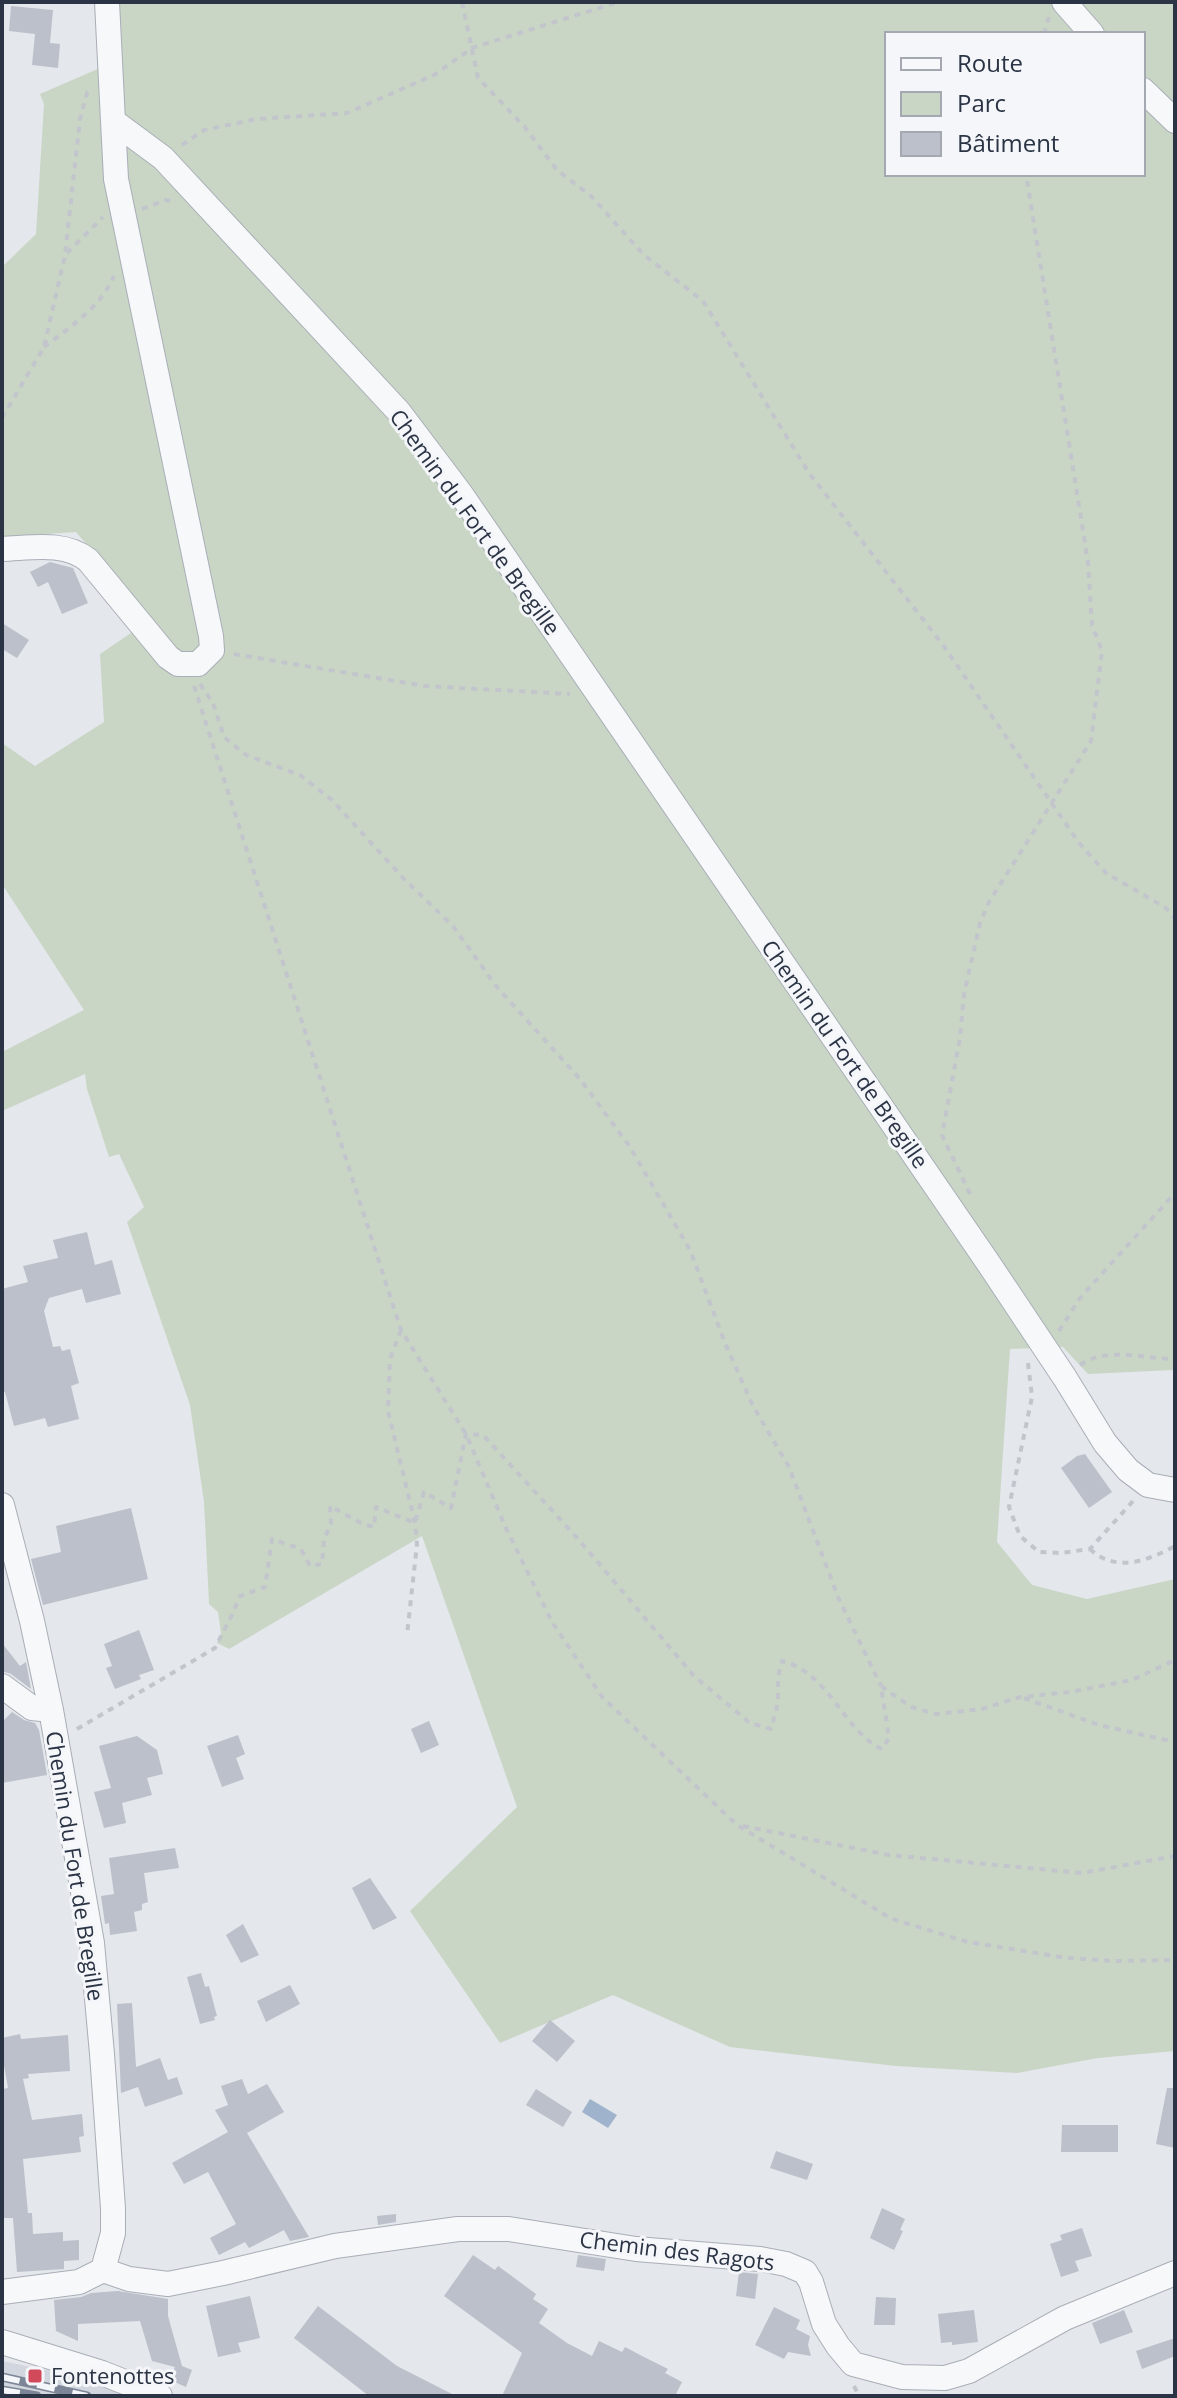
<svg xmlns="http://www.w3.org/2000/svg" width="1177" height="2398" viewBox="0 0 1177 2398" font-family="'Open Sans',sans-serif">
<rect width="100%" height="100%" fill="#e4e7ec"/>
<path fill="#d2d6de" d="M2,2361L60,2373L139,2396H2Z"/>
<path fill="#c9d6c5" fill-rule="evenodd" d="M111,2H1175V1366L1173,1370L1088,1374L1063,1347L1010,1349L997,1542L1032,1585L1087,1599L1175,1579V2051L1098,2058L1017,2073L896,2066L730,2047L613,1995L500,2043L410,1911L517,1807L422,1536L229,1649L217,1643L221,1633L218,1612L209,1604L204,1502L190,1405L127,1222L144,1207L119,1154L109,1157L87,1089L85,1074L2,1111V1052L84,1010L2,884V743L35,766L104,722L100,654L131,633L147,615L76,532L2,537V267L36,234L44,104L40,94L100,68ZM887,34H1143V174H887Z"/>
<path fill="#9fb4cc" d="M590,2099L617,2115L608,2128L582,2112Z"/>
<path fill="#bbc0ca" d="M11,6L53,10L50,43L60,44L58,68L32,65L35,34L9,31Z
M50,562L73,568L88,603L62,614L48,582L38,587L30,572Z
M2,623L29,640L17,658L2,649Z
M87,1232L95,1265L112,1260L121,1294L86,1303L82,1289L49,1298L44,1311L53,1347L60,1346L62,1351L70,1349L79,1383L71,1386L79,1419L48,1427L45,1418L14,1426L5,1392H2V1289L28,1282L23,1266L58,1258L53,1240Z
M1085,1454L1112,1492L1089,1508L1061,1468L1077,1456Z
M131,1508L148,1579L43,1605L31,1559L61,1552L56,1526Z
M139,1630L154,1670L139,1675L141,1679L115,1689L106,1668L112,1666L104,1644Z
M2,1643L20,1666L26,1662L31,1689L11,1674L2,1671Z
M12,1712L24,1720L35,1723L39,1730L47,1775L2,1783V1722Z
M429,1721L439,1745L421,1753L411,1729Z
M238,1735L245,1754L236,1758L244,1779L222,1787L207,1746Z
M137,1736L157,1750L163,1774L147,1778L152,1795L122,1803L126,1823L104,1828L94,1792L111,1788L99,1746Z
M175,1848L179,1868L144,1873L148,1902L142,1904V1910L134,1912L137,1931L110,1935L109,1923L105,1924L101,1896L114,1894L109,1858Z
M370,1878L397,1918L373,1930L352,1888Z
M243,1924L259,1955L241,1963L226,1935Z
M201,1973L205,1987L209,1986L217,2016L214,2017L215,2020L200,2024L187,1977Z
M290,1985L300,2004L266,2022L257,2001Z
M132,2003L136,2067L160,2058L168,2080L177,2077L183,2094L145,2107L138,2087L121,2093L117,2004Z
M550,2020L575,2041L557,2062L532,2041Z
M20,2034L21,2039L68,2035L70,2071L28,2074L29,2078L23,2079L32,2120L82,2114L84,2136L79,2137L81,2152L23,2159L28,2213H32L33,2234L63,2232V2241L79,2240V2260L64,2261V2269L17,2272L13,2218H2V2089L8,2088L2,2054V2038Z
M242,2079L248,2094L267,2084L284,2112L247,2133L309,2237L290,2241L284,2230L249,2248L245,2242L219,2255L210,2238L236,2224L208,2172L184,2184L172,2163L228,2132L215,2110L228,2105L221,2086Z
M1167,2088H1175V2148L1156,2144Z
M536,2089L572,2112L563,2127L526,2105Z
M1062,2125H1118V2152H1061Z
M776,2151L813,2164L807,2180L770,2168Z
M882,2208L905,2219L900,2230L903,2231L894,2250L870,2238Z
M396,2214V2222L378,2225L377,2216Z
M1082,2228L1092,2256L1075,2261L1079,2271L1061,2277L1050,2244L1062,2240L1060,2235Z
M473,2255L495,2270L498,2266L536,2294L533,2299L548,2309L539,2323L567,2343L592,2356L599,2341L622,2352L625,2347L642,2356L668,2369L665,2373L682,2382L675,2396H502L522,2353L444,2296Z
M578,2255L606,2259L604,2271L576,2267Z
M739,2272L758,2274L755,2299L736,2296Z
M118,2291L168,2299V2316L182,2366L192,2370L186,2387L170,2380L175,2367L152,2361L140,2321L78,2324V2341L56,2331L54,2300L81,2297L91,2293Z
M250,2296L260,2338L238,2343L241,2352L218,2357L206,2306Z
M876,2297L896,2298L895,2325H874Z
M318,2306L397,2366L456,2396H369L294,2338Z
M774,2307L800,2320L796,2329L810,2336L808,2345L811,2356L788,2352L784,2359L755,2345Z
M974,2310L978,2342L952,2345V2342L941,2343L938,2314Z
M1124,2310L1133,2332L1100,2344L1092,2323Z
M1175,2338V2356L1142,2369L1136,2351Z"/>
<g fill="none" stroke-linecap="round" stroke-linejoin="round">
<defs>
<path id="minor" d="M107,2L113,121
M1064,2L1092,34
M1143,90L1175,121
M2,549C31,548 64,541 88,560L168,657L178,664H198L212,650L211,636L116,179L113,121L163,158L399,412L461,494L989,1264L1065,1378L1105,1443L1128,1470L1148,1485L1175,1490
M2,1505L32,1621L51,1710L92,1943L102,2054L113,2208V2233L103,2270L79,2282L2,2292
M2,1686L32,1708L51,1710
M103,2270L129,2279L168,2284L223,2273L335,2246L458,2229H509L636,2249L760,2259L786,2264L805,2272L811,2282L824,2324L838,2346L853,2364L902,2377L945,2378L969,2371L1065,2318L1175,2273
M2,2342L102,2373L160,2396"/>
</defs>
<use href="#minor" stroke="#a9aeb7" stroke-width="26"/>
<path stroke="#c2c5cb" stroke-width="4" stroke-dasharray="6 6" stroke-linecap="butt" d="M462,2L478,78L524,126L557,170L591,196L643,254L703,301L809,473L943,645L1079,843L1106,873L1166,908L1175,919
M1044,34L1049,17
M182,145L204,130L257,119L347,113L434,75L472,48L618,2
M142,209L166,200L171,201
M67,253L103,217
M44,347C70,327 101,307 114,276
M2,418L44,347L65,255L80,119L87,93L91,89
M234,654L425,686L570,694
M200,684L213,703L224,737L246,755L300,775L332,800L404,879L453,926L496,986L580,1079L630,1147L690,1250L725,1343L753,1406L789,1467L838,1597L881,1686
M194,686L401,1330L466,1434L505,1526L552,1622L603,1698L737,1825L892,1919L968,1942L1067,1958L1115,1961L1175,1960
M970,1194L942,1135L960,1038L964,994L980,923L989,902L1091,741L1102,651L1092,625L1088,562L1026,174
M401,1330L390,1359L388,1411L415,1523L417,1544L407,1635
M1059,1331L1080,1298L1175,1193
M1028,1363L1032,1397L1009,1507L1020,1536L1039,1552L1061,1553L1090,1549L1134,1500
M1080,1365C1108,1346 1144,1359 1175,1359
M1090,1549C1115,1573 1148,1561 1175,1546
M1024,1698L1099,1725L1175,1742
M77,1729L215,1648L231,1617L240,1596L265,1587L272,1539L301,1549L310,1566L322,1564L324,1540L331,1523L330,1506L361,1523L374,1527L376,1507L415,1523L424,1492L451,1508L466,1434L483,1435L579,1540L694,1676L750,1723L771,1729L778,1703V1677L782,1661C829,1672 845,1733 882,1749L889,1738L881,1686L911,1707L936,1714L982,1709L1020,1697L1070,1692L1132,1680L1175,1660
M743,1826L889,1855L1082,1873L1175,1856
M854,2386L859,2396"/>
<use href="#minor" stroke="#f7f8fa" stroke-width="24"/>
<defs>
<path id="rail" d="M2,2377L87,2396
M2,2390L37,2396"/>
</defs>
<use href="#rail" stroke="#7d8696" stroke-width="9"/>
<use href="#rail" stroke="#f4f6f9" stroke-width="6" stroke-dasharray="18" stroke-linecap="butt"/>
</g>
<rect fill="#d1495b" stroke="#f4f6f9" stroke-width="3" x="27" y="2368" width="16" height="16" rx="4"/>
<g text-anchor="middle" stroke-width="6" stroke-linejoin="round" paint-order="stroke">
<g font-size="22" fill="#2b3445" stroke="#f4f6f9">
<text transform="translate(475 522) rotate(54)" y="8">Chemin du Fort de Bregille</text>
<text transform="translate(845 1054) rotate(55)" y="8">Chemin du Fort de Bregille</text>
<text transform="translate(75 1866) rotate(81)" y="8">Chemin du Fort de Bregille</text>
<text transform="translate(677 2251) rotate(7)" y="8">Chemin des Ragots</text>
</g>
<g font-size="22" fill="#2b3445" stroke="#f4f6f9" text-anchor="start">
<text x="51" y="2384">Fontenottes</text>
</g>
</g>
<rect width="1177" height="2398" fill="none" stroke="#2b3445" stroke-width="8"/>
<rect x="885" y="32" width="260" height="144" fill="#f4f6f9" stroke="#a4a8b1" stroke-width="2"/>
<rect x="901" y="58" width="40" height="12" fill="#f7f8fa" stroke="#a4a8b1" stroke-width="2"/>
<text x="957" y="72" font-size="24" fill="#2b3445">Route</text>
<rect x="901" y="92" width="40" height="24" fill="#c9d6c5" stroke="#a4a8b1" stroke-width="2"/>
<text x="957" y="112" font-size="24" fill="#2b3445">Parc</text>
<rect x="901" y="132" width="40" height="24" fill="#bbc0ca" stroke="#a4a8b1" stroke-width="2"/>
<text x="957" y="152" font-size="24" fill="#2b3445">Bâtiment</text>
</svg>
